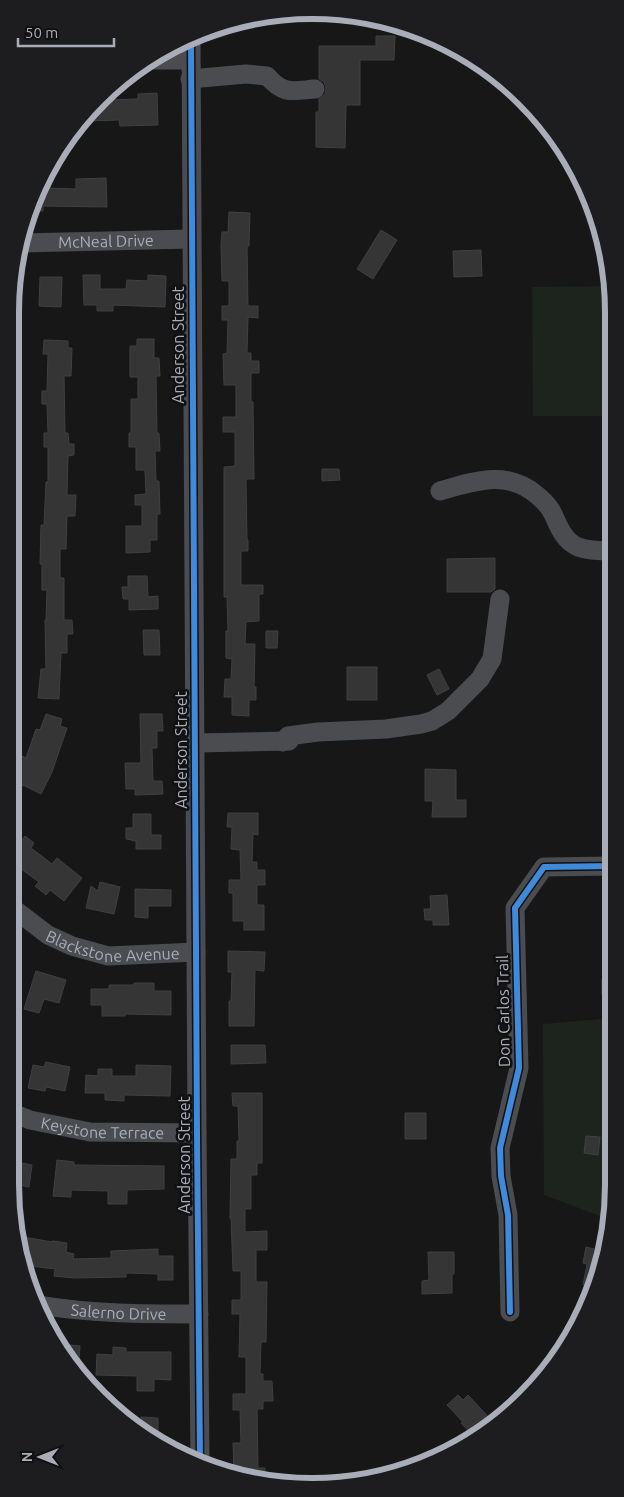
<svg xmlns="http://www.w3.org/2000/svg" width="624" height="1497" viewBox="0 0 624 1497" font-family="Ubuntu,sans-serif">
<rect width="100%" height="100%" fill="#171717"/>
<path fill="#1d241e" d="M611,286L612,416H533L532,287Z
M614,1018V1185L608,1219L544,1195L543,1024Z"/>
<path fill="#353536" stroke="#3f4043" d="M376,36H395L394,60H360V105H346L345,148L316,147V112H319V99L325,94L326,88L324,82L319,79V46H376Z
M157,93L158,125L120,126L119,120L87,121V111L108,95V100L138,99V94Z
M106,178L107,207L43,206V211H28L43,185V188L76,189V179Z
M229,212L250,213L249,246H247L248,306H258V318L248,317L247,353H251V361H259V373H251V402H253L254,479H246L247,540H248V551H241V585H263V594H259V621L246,622L245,644H255L254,687H256V700H249V716L232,715V697H224L225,679H231L232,659L226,658V631H228L227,597H224V467L235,466V432H223V417H236V385H224L223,354L227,353L228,320H222V306H229V281H222L221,245L222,232H228Z
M381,230L397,240L373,279L357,269Z
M481,250L482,276L454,277L453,251Z
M83,275H100V289H126L127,280L148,281V275L166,276L165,307L113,305V311H97V305H84Z
M40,277H62L61,307L39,306Z
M137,339H154V358H159L160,376H156L157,433H159L160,451H155L156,481H159L160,514H157V540H150V552L126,553V526H142V505H135V495L146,494L145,470H136V447H129V433H131V399H138V377H130V346H137Z
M44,340L68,341V348H72L71,376H64L65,433H68L69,444H74V455L68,456L67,495H76L75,516H67L66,549H60V578H64V620H72L73,634H67V653H61L59,699L38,698L41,669H46L45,620H46L47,590H42V564H40L41,525H44L46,482H48V447H44V433H48L47,404H42V391H47L48,354H43Z
M322,469H339L340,480L322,481Z
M495,558V589L491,592H447V559Z
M128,576H147L148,597L158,596V609L129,610V599H123L122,587H128Z
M143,630H159L160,655H144Z
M266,631H278L277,648H266Z
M347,667H377V700H347Z
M439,669L449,689L437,695L427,675Z
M46,714L62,719L60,726L67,728L52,772L41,794L23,785L21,788L10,782V770L18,754L26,758L36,729L40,730Z
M140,714H162L163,731H157V748H152L153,781H162L163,794L135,795V789H126L125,763H141Z
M425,769L456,770V800H466V817H432L433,801H425Z
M228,813H258V835L253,834L252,862H257V870H265V885H257V905H264V930H244V921H233V893H229V880H241L240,850L231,849L232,827H227Z
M133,814H151V835H161V849H136V841L126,839V828H133Z
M10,833L21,841L25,836L34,843L31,848L52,864L57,858L82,878L64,901L50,890L46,895L35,886L39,882L10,861Z
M100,882L120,887L114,914L86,908L91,886L98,891Z
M135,889L171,890V906H148V918L135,917Z
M447,895L449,925H433V920H425L424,909H431L430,896Z
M228,951L265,952L264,971L255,970L254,1026H229V1001H231L232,972H228Z
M10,958L22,966L10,984Z
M36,971L66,980L59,1003L44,999L39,1013L24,1009Z
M602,979H613V994H602Z
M134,983H154V991H171V1015L125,1014V1016H102V1005H91V989H109V985H134Z
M231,1045H265L266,1063L231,1064Z
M46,1062L70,1067L65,1091L46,1087L45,1091L28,1088L33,1065L44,1067Z
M136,1065L171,1066L170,1096L124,1095V1101L105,1100V1093H85L86,1075L98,1076V1069H112V1076H136Z
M232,1093H262V1163H257V1175H251V1209H245V1232L267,1231V1250H256V1282H267L266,1342H261L260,1374H263V1381H272L273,1401H263V1409H257L258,1468H265V1481H253L234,1474L233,1443H241L240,1410H233V1394H246V1357H239L240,1314H232V1300H241V1271H233L231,1218H230L231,1159H237V1141H239L238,1106H233Z
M405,1113H426V1139H405Z
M586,1136L600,1137L598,1155L584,1153Z
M57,1160L74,1162V1165L164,1166V1189L127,1190V1204H108V1191L71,1190V1197L53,1196Z
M10,1161L32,1165L29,1187L10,1183Z
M18,1236L52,1242V1241L67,1243L66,1252L74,1254L73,1259L111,1258V1251L158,1249V1256H173V1280H158V1274L126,1273V1277L73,1278L54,1276L55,1269L23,1265Z
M586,1247L603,1251L598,1282L595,1288L583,1285L587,1264L583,1263Z
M428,1252H454V1274H452V1293L422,1294V1281L429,1280Z
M61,1344L80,1346L78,1372Z
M113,1347L126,1348V1352H171V1380L154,1379V1391H137V1376L96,1375L97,1354L113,1355Z
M458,1395L463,1400L468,1395L493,1422L474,1437L461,1423L463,1422L447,1405Z
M141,1417L158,1418V1444L141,1430Z"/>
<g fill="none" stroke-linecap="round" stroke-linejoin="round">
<g stroke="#4b4c50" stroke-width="19">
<path d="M191,38L197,1133L200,1461"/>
<path d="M153,60H190"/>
<path d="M190,79L246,74L267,76C284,95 291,91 315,89"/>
<path id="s1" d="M21,243L191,239"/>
<path d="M440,491C475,481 508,469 538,496C544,501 550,507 553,514C559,527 564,541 578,547C589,551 601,551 612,551"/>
<path d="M10,640L11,305"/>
<path d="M283,742L288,736L318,732L386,729L421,724L432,721L448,711L480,679L492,659L500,599"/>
<path d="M195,743L289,741"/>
<path id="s2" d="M10,906L48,935L72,946L108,956L196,952"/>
<path id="s3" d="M10,1112L30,1120L90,1132L197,1133"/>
<path id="s4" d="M39,1305C92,1314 145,1314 199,1314"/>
<path d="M510,1312L508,1215L501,1176L500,1148L519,1068L515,908L544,867L613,866"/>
</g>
<defs>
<path id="cycleway" d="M191,38L197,1133L200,1461
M510,1312L508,1215L501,1176L500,1148L519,1068L515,908L544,867L613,866"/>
</defs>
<use href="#cycleway" stroke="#111113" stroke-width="9"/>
<use href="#cycleway" stroke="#408adc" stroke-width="6"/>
</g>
<g text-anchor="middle" stroke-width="5" stroke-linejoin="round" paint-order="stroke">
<g font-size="16" fill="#a8adb8" stroke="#111113">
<text dy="6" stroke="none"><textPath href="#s1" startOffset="85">McNeal Drive</textPath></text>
<text transform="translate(178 345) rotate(-90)" y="6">Anderson Street</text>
<text transform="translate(181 750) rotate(-90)" y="6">Anderson Street</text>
<text dy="6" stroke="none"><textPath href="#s2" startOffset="115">Blackstone Avenue</textPath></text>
<text transform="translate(503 1011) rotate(-91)" y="6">Don Carlos Trail</text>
<text dy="6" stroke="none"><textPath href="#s3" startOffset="95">Keystone Terrace</textPath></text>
<text transform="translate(184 1155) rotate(-90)" y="6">Anderson Street</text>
<text dy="6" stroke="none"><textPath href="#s4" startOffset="80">Salerno Drive</textPath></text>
</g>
</g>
<path d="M0 0H624V1497H0ZM312 19H312A293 293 0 0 1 605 312V1185A293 293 0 0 1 312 1478H312A293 293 0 0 1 19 1185V312A293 293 0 0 1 312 19Z" fill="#1d1d20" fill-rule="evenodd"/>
<path fill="none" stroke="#a8adb8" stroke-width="6" d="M312 19H312A293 293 0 0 1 605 312V1185A293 293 0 0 1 312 1478H312A293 293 0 0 1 19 1185V312A293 293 0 0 1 312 19Z"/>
<g transform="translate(40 1457) rotate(270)" stroke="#111113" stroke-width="4" paint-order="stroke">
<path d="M0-4L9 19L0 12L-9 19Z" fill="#a8adb8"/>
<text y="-8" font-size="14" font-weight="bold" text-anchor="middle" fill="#a8adb8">N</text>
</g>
<path d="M18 38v8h96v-8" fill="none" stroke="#a8adb8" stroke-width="2.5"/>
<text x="25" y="38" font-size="15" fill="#a8adb8" stroke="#111113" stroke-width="4" paint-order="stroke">50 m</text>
</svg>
